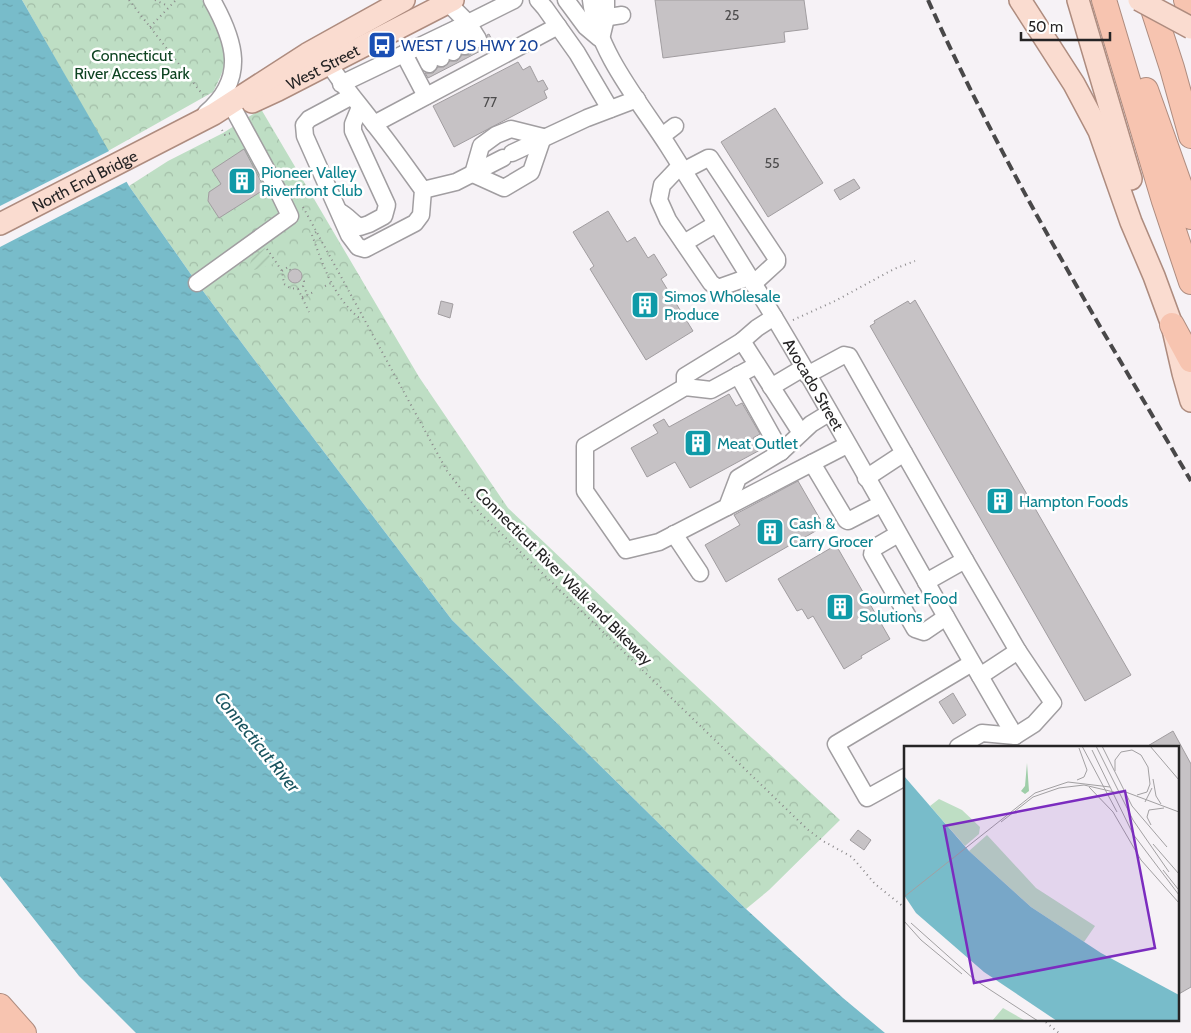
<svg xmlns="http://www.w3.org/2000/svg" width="1191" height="1033" viewBox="0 0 1191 1033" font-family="Cabin,sans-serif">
<defs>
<pattern id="park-crowns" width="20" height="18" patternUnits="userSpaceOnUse" patternTransform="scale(1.25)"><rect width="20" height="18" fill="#bedec4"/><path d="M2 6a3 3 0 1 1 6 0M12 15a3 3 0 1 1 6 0" fill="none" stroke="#a3bea8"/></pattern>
<pattern id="garden-furrows" width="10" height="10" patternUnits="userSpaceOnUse" patternTransform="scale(1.25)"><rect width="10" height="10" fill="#bedec4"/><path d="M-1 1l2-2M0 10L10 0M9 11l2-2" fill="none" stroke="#a3bea8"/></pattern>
<pattern id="water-ripples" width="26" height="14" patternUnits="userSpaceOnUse" patternTransform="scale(1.25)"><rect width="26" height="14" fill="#78bcca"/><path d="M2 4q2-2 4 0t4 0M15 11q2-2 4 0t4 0" fill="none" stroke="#68a1ad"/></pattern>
</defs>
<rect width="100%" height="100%" fill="#f6f2f6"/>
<path fill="url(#park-crowns)" d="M22,0H202C209,10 225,39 226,51C227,64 219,81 213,92L108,151Z
M261,109L419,377L508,508L649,642L840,820L769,890L746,909L452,620L286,402L197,283L129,186L168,161L223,133Z"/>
<path fill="url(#garden-furrows)" d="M265,248L274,264L254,270L250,264L252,258Z"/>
<path fill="url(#water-ripples)" d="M0,0H22L129,186L197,283L286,402L452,620L746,909L843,998L885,1033H136L79,976L0,876Z"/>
<path fill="#f6f2f6" d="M111,150L128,181L0,247V206Z"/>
<path fill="#c6c2c5" stroke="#a19da0" d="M655,0H804L808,29L784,32L785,42L663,58Z
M489,34L494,44L428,78L425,73H433L438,67H444L450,61H457L462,55H470L474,48L484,47L487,43V35Z
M518,62L523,70L530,66L538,82L543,80L548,89L544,91L547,98L454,147L433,106Z
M775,108L823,183L768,217L721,142Z
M244,149L265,189L219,218L208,201L209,192L221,184L212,170Z
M854,179L860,188L840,200L834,190Z
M608,211L627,242L635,237L648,258L654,254L667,275L661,279L693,331L646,360L590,269L594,266L573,232Z
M288 276a7 7 0 1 1 14 0a7 7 0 1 1-14 0Z
M915,300L1131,675L1085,701L870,326L875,323L874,321L908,301L910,304Z
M441,301L453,304L450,318L438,314Z
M729,394L736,406L742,403L760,434L753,438L760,450L690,488L675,462L647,477L631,448L658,433L653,425L664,419L669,427Z
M798,481L824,526L802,539L804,541L794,547L792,544L726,582L705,545L740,525L734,515Z
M836,545L890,639L861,656L862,658L844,669L813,616L808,619L802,609L797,611L778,579Z
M953,693L966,715L953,724L939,702Z
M1173,731L1191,764V987L1177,995V747H1146Z
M858,830L871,840L864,850L850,840Z"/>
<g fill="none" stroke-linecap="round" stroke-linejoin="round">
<defs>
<g id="minor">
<path d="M538,0L545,8L577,53L610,109"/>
<path d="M566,0L586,27L599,38"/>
<path id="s1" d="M591,0C597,52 640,102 668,146C704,203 739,260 774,317C857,455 933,598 1015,736"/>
<path d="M448,3L468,23L514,0"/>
<path d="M596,19L622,15"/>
<path d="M456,29L465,46"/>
<path d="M446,34L453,52"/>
<path d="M601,39L606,18V0"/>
<path d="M434,40L441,58"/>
<path d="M420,46L429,64"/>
<path d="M404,54L426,96"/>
<path d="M329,64C343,86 359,104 374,124C391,145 407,168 423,190L421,215L415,223L365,249L358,247L349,235L305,136L304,125L309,119L352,96"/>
<path d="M341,84L468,23L478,39"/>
<path d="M206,113C247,78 235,41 212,0"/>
<path d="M374,124L558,26"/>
<path d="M662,136L675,126"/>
<path d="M512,153L587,118L637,99"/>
<path d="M680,166L662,185L659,200L668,220L711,283L718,288L749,277"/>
<path d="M683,171L708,158H710L777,259V262L753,284"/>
<path d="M473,174L504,188L531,172L543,137"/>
<path d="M473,174L481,146L496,135L511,129L543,137"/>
<path d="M423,190L456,182L503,158"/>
<path d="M340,212C348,216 352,223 360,227L369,224L384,216L387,205L353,131V124L360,107"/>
<path d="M684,243L716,224"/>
<path d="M197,283L290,216L277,189L234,110"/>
<path d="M742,341L757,328L774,317"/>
<path d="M757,365L711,390L685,387L585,446V491L626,550L659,542L727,507L738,478L781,452L811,424L829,413"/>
<path d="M738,375L781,452"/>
<path d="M807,375L844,355L849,356L904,453L866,478"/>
<path d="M685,387V376L742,341L801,433"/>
<path d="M771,387L803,368"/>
<path d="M847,445L812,463L846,520L848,521L881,504"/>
<path d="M904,453L965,560L926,582"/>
<path d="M727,507L812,463"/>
<path d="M674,534L700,573"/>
<path d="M898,534L874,548L872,554L915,629L924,632L946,617"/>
<path d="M965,560L1018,651"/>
<path d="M958,747L982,733L1015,736L1034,724L1053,703L1018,651L980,676"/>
<path d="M905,777L867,798L836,744L972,663"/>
</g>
<g id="major">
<path d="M1020,0L1074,84L1099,131L1131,222L1154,276L1172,325L1183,373L1191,401"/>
<path d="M1078,0L1131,179"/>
<path id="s2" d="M252,102L278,90L453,0"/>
<path id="s3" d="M0,224L214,114L307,54L404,0"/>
</g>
<path id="highway" d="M1104,0L1164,201L1191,282
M1150,0L1172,68L1191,136
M1186,0L1191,15
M1146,90L1191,217
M1172,325L1191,360
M0,1006L24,1033
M0,1032L1,1033"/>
</defs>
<use href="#minor" stroke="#a19ea1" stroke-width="19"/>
<use href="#major" stroke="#ae8c7f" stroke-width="24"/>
<use href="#highway" stroke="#ae8c7f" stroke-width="26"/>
<path stroke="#8b898b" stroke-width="2" stroke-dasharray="1 4" stroke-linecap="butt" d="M129,0L203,95
M155,0L168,6
M150,27L176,0
M222,130L225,135L231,133
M303,207L447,471L480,513L807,829L823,841L852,857L875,884L905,908
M316,232L312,235C323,265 333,296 358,317H363
M267,249L282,271L284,284L290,288L298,289L309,312
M282,271L288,267L291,271
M303,286L308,295
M325,286L331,283
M298,289L303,286L304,281L301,279
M302,297L314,292
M793,320L835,301L894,269L915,261
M1042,1019L1059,1033"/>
<use href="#minor" stroke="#fff" stroke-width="16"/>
<use href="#major" stroke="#fadcd0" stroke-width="21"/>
<use href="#highway" stroke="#f7c4b0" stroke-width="24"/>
<path stroke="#494849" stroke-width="4" stroke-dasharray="10 5" stroke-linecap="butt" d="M928,0C1003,167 1098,323 1191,481"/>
<defs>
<path id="major-bridge" d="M1139,0L1191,28"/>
</defs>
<use href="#major-bridge" stroke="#ae8c7f" stroke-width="24" stroke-linecap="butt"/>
<use href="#major-bridge" stroke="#fadcd0" stroke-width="21"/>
</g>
<defs>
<symbol id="bus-square" viewBox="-11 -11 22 22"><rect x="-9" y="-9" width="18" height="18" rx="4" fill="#1a4fb4" stroke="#fff"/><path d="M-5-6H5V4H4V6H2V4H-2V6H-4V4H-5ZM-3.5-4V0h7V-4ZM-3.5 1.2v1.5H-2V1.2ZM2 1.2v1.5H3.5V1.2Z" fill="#fff"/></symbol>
<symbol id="building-square" viewBox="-11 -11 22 22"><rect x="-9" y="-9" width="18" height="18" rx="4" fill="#0f9aa8" stroke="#fff"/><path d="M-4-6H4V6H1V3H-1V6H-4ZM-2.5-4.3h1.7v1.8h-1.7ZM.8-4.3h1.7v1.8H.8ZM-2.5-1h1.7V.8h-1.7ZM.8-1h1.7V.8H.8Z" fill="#fff"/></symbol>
</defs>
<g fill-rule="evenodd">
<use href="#bus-square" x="366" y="29" width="32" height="32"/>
<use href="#building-square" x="226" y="165" width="32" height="32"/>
<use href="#building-square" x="629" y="289" width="32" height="32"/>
<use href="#building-square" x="682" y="427" width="32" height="32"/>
<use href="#building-square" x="984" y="485" width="32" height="32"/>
<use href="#building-square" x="754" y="516" width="32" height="32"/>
<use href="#building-square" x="824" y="591" width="32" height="32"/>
</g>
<g text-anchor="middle" stroke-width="5" stroke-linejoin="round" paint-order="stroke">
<g font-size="14" fill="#4d4c4d">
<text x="732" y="20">25</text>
<text x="490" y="107">77</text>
<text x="772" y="168">55</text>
</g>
<g font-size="16" fill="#164399" stroke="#fff" text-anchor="start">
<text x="401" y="51">WEST / US HWY 20</text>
</g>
<g font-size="16" fill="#0d4321" stroke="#fff">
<text x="132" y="61">Connecticut<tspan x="132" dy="18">River Access Park</tspan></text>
</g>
<g font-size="16" fill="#252425" stroke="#fff">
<text dy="6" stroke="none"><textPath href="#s2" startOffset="79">West Street</textPath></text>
<text dy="6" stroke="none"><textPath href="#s3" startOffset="95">North End Bridge</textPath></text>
<text dy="6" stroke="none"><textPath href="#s1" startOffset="446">Avocado Street</textPath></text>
<text transform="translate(564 576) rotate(45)" y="6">Connecticut River Walk and Bikeway</text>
</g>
<g font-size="16" fill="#0d838f" stroke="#fff" text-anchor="start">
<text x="261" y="178">Pioneer Valley<tspan x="261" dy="18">Riverfront Club</tspan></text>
<text x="664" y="302">Simos Wholesale<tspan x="664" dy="18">Produce</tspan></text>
<text x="717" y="449">Meat Outlet</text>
<text x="1019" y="507">Hampton Foods</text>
<text x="789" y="529">Cash &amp;<tspan x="789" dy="18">Carry Grocer</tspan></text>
<text x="859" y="604">Gourmet Food<tspan x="859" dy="18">Solutions</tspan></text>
</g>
<g font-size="18" font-style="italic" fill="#19545e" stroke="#fff">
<text transform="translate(257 742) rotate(51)" y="6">Connecticut River</text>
</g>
</g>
<g transform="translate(904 746)">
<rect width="275" height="275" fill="#f6f2f6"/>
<path d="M123,17L125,45L121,48L117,45L121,40Z" fill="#9fcea9"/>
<path d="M35,53L58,64L76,81L75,88L61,100L26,60ZM83,89L132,142L191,180L180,196L127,161L65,105ZM99,262L120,274L88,275Z" fill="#bedec4"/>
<path d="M0,30L65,105L127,161L197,207L275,249V275H153L80,226L12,167L0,149Z" fill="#78bcca"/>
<path fill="none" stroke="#a2a0a2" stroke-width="1" d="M178,0L213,66M192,0L229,74L265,126M198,0L228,60L263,101M246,0L275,34M188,4L229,88L275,149M211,25V14L217,6L228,4L237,9L244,21L246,38L243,46L233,49M249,33L252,50L257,58M173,34L180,31L183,24L175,2M185,41L209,66L237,114L275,157M219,45L275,66M241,56L248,42M97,76L129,51L155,42L180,39L210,46M247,79L243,71L245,64L260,62M249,98L275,128M259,124L274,143M0,151L131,47L164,36L206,41M0,175L17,194L58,228M7,177L71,234L134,275"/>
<path fill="#7b2cbf" fill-opacity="0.15" stroke="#7b2cbf" stroke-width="2.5" d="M221,45L251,202L70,237L40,80Z"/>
<rect width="275" height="275" fill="none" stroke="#252425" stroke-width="2.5"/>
</g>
<path d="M1021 32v8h89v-8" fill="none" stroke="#252425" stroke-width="2.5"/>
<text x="1028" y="32" font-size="15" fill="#252425" stroke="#ffffff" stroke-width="4" paint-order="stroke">50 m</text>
</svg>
